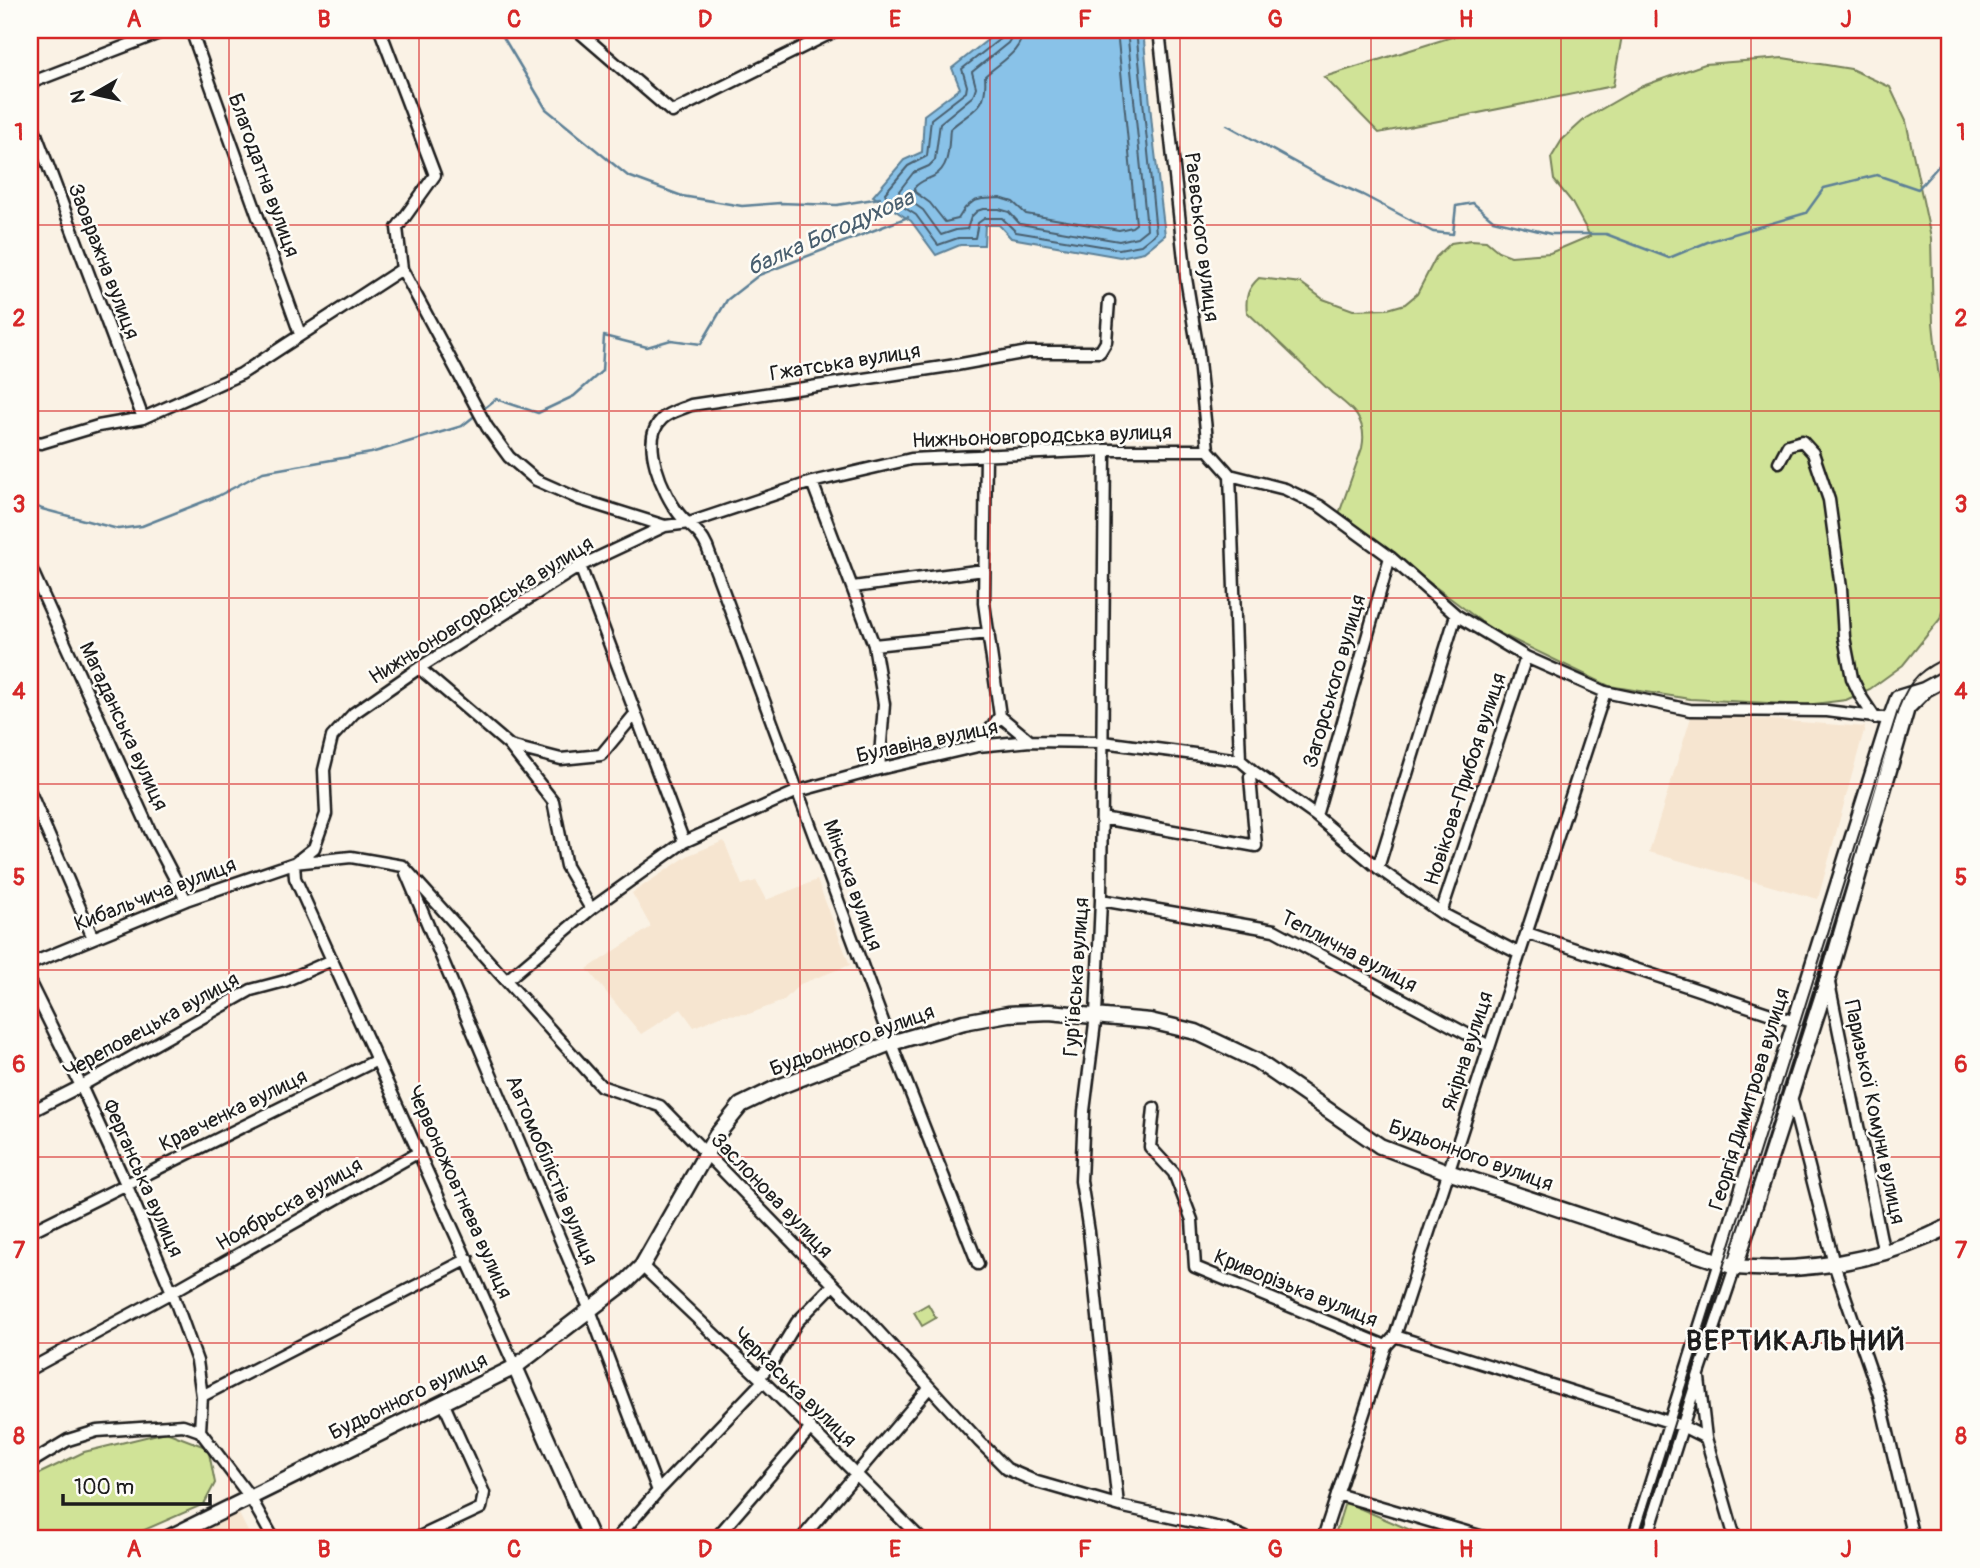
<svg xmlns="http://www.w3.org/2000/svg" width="1980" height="1568" viewBox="0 0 1980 1568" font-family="Pangolin,sans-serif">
<rect width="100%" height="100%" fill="#faf2e5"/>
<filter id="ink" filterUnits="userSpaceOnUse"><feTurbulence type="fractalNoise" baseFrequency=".0143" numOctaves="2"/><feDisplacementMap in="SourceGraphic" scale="14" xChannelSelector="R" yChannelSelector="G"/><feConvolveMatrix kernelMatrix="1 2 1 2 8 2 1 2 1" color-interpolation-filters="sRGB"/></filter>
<g filter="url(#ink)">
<path fill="#f6e5d0" d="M1692,714L1865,727L1818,899L1649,852Z
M724,841L742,885L756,881L766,900L817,880L850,965L800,984L783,1001L749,1014L723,1015L694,1027L681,1009L641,1034L587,969L651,927L632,893L689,855Z
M238,1512L251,1538H185Z"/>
<path fill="#d0e397" stroke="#76805a" stroke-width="2" d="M1474,30H1623L1613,86L1379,133L1324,77Z
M1783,58L1851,69L1890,87L1906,121L1931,238L1933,323L1938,370L1950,429V584L1940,619L1903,665L1870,689L1846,700L1806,705L1690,699L1609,686L1491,629L1339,514L1362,448C1368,420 1352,408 1332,393L1247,312C1245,297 1248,288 1259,278L1301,283L1323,299L1353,310L1388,309L1405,304L1417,294L1436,257L1451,243L1471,240L1486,241L1498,251L1511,256L1550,253L1590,236L1571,201L1554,180L1551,158L1562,140L1586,118L1640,87L1705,64Z
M928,1304L936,1318L922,1326L914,1312Z
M166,1432L208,1448L215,1483L204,1504L126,1538H30V1478L84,1452Z
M1345,1502L1429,1538H1334Z"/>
<path fill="#89c2e8" stroke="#5d8096" stroke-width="2" d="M1000,30H1143L1153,136L1165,235L1144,252L1120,257L1011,238L999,225H985L984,245H960L936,255L911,221L873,196L904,160L922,152L924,115L960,88L952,68Z"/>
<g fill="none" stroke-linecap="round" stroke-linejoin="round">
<path stroke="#485e6e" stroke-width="2" d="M1003,30L1001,38L962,69L967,86L966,92L931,119L927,156L908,166L885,193L886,196L916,215L938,245L958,238H975L978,223L985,218H1002L1016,232L1119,249L1141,245L1156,233L1136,30
M1012,30L1011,38L1008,43L972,72L976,87L973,96L940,123L935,160L929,166L913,173L899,191L900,194L923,210L941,235L956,230L967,229L971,217L977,211L983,209H999L1009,212L1020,224L1119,241L1137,237L1147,229L1127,30
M1023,30C1022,52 1000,62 985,76C988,110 972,109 950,129C948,146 951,166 934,176C926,180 920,181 914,188L915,192L930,203L945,222L958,219L965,208L974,201L982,199L1000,198L1013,202L1026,214L1119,230L1132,227L1136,224L1117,30"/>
<path stroke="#5d8096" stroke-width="2.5" d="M499,30L546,109L628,176L682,196L742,206L780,203L837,205L880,198
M1227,125L1318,175L1363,195L1433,232L1453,234L1456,206L1473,203L1493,220L1551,234H1606L1669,258L1710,241L1806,213L1824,188L1877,175L1918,189L1950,153
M482,410L496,399L538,413L574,396L602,371L604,336L647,347L671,340L701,344L727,300L759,275L908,217
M30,503L42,509L118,529L142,526L218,496L263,472L371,453L462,426L477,414"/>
<defs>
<path id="street" d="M191,30L300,334
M380,30L435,175L397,228L402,269L487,427L509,457L536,480L579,499L665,526
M577,30L672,112L837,30
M1159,30L1186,278L1198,351L1208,450
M30,83L167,30
M30,118L143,418
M30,441L41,443L98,426L143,418L241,374L402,269
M1105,450L1101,900L1096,1015L1084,1111L1081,1181L1089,1232L1118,1505
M1208,450L1230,475L1285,489L1320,506L1390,557L1456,615L1526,657L1605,692L1690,710L1827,711L1890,719
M986,454L984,603L1000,716L1030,741
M1779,462L1788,445L1802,441L1813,453L1829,500L1841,588L1844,637L1852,678L1861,697L1875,718
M1230,475L1240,760
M812,482L874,645L884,704L879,769
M30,566L151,833L186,900
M580,566L684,842
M853,587L984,570
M874,645L989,633
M419,668L509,745L553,801L566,866L591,909
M510,746L561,759L601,755L635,714
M978,746L1000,716
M30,792L93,938
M1316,816L1390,557
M1102,818L1256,846L1250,777L1253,771
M294,863L295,878L515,1367
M295,863L314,848L326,814L324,770L332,737L354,713L419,668L580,566L665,526L689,523L812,482L911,459L1105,450H1208
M1378,868L1456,615
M406,873L590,1310L658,1491
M1101,900L1274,930L1489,1046
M1441,913L1526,657
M1527,933L1795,1022
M30,964L186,900L294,863L351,857L403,866L601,1086L660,1106L866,1318L980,1442L1007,1469L1037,1482L1124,1507L1225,1529L1246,1538
M507,980L591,909L684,842L798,791L879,769L978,746L1030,741L1103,742L1240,760L1253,771L1316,816L1378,868L1441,913L1520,954
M30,983L81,1086L126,1184L172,1292L197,1361L202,1396L200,1431L250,1497L273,1538
M1829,983L1884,1254
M1791,1097L1834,1264L1879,1395L1913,1538
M1154,1108L1150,1147L1174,1173L1192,1220L1195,1267L1386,1346
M30,1112L81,1086L251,990L285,981L332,960
M30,1232L377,1060
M978,1264L891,1043L707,547C699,529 690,528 679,514C663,494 639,440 662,419C669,412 682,409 691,405L956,365L1028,352H1100L1106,342L1109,301
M642,1266L759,1377L920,1538
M1395,1336L1682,1426L1706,1438
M30,1369L172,1292L419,1152
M759,1377L772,1363L797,1322L833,1285
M1699,1378L1706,1438L1735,1538
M202,1396L468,1259
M30,1463L68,1440L97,1431L183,1425L200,1431
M1337,1494L1487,1538
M417,1538L481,1508L484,1493L443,1402
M617,1538L658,1491L763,1381
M716,1538L811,1428
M802,1538L929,1388
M1323,1538L1386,1346L1395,1336L1605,692
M1633,1538L1720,1262
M1647,1538L1699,1374L1735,1267"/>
<path id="secondary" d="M1720,1262L1887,728L1898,698L1924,690L1950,676
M1735,1267L1828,979L1907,708L1923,692
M515,1367L591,1538
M168,1538L515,1367L626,1282L642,1266L716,1136L741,1105L776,1088L891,1043L964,1022L1008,1014L1049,1012L1150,1021L1196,1032L1257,1061L1380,1146L1448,1172L1735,1267C1810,1273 1883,1260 1950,1226"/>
</defs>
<use href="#street" stroke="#1c1c1c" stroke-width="15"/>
<use href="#secondary" stroke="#1c1c1c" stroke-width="19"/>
<use href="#street" stroke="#fdfcf7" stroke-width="10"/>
<use href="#secondary" stroke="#fdfcf7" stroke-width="14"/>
<path stroke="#1c1c1c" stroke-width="2" d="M1638,1538L1899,707C1910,678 1922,668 1950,656"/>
</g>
</g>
<path fill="none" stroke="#d62828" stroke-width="2" stroke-opacity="0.55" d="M229,30V1538M419,30V1538M609,30V1538M800,30V1538M990,30V1538M1180,30V1538M1371,30V1538M1561,30V1538M1751,30V1538M30,225H1950M30,411H1950M30,598H1950M30,784H1950M30,970H1950M30,1157H1950M30,1343H1950"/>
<g text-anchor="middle" stroke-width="5" stroke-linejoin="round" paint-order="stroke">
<g font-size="21" fill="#1c1c1c" stroke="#fdfcf7">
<text transform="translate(264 175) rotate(70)" y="7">Благодатна вулиця</text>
<text transform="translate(1202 237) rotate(83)" y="7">Раєвського вулиця</text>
<text transform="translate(104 261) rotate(69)" y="7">Заовражна вулиця</text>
<text transform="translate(845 362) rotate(-9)" y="7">Гжатська вулиця</text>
<text transform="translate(1042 436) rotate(-2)" y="7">Нижньоновгородська вулиця</text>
<text transform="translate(481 610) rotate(-32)" y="7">Нижньоновгородська вулиця</text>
<text transform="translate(1334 681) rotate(-74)" y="7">Загорського вулиця</text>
<text transform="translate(124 726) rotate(65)" y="7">Магаданська вулиця</text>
<text transform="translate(927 741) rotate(-12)" y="7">Булавіна вулиця</text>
<text transform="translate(1465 779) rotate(-72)" y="7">Новікова-Прибоя вулиця</text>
<text transform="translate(853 885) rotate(70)" y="7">Мінська вулиця</text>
<text transform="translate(155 894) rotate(-21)" y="7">Кибальчича вулиця</text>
<text transform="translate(1349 951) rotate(28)" y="7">Теплична вулиця</text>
<text transform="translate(1076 977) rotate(-86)" y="7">Гур’ївська вулиця</text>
<text transform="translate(151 1025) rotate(-29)" y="7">Череповецька вулиця</text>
<text transform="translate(852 1040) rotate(-20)" y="7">Будьонного вулиця</text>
<text transform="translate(1467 1051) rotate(-72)" y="7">Якірна вулиця</text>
<text transform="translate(1749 1099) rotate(-73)" y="7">Георгія Димитрова вулиця</text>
<text transform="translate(233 1110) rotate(-26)" y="7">Кравченка вулиця</text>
<text transform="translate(1875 1112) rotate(78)" y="7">Паризької Комуни вулиця</text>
<text transform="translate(1471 1155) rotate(20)" y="7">Будьонного вулиця</text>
<text transform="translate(552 1170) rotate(67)" y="7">Автомобілістів вулиця</text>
<text transform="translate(143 1178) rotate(66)" y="7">Ферганська вулиця</text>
<text transform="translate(460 1192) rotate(66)" y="7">Червоножовтнева вулиця</text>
<text transform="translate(772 1195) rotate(46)" y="7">Заслонова вулиця</text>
<text transform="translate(289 1204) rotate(-30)" y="7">Ноябрьска вулиця</text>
<text transform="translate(1296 1288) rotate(22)" y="7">Криворізька вулиця</text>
<text transform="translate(795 1387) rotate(44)" y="7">Черкаська вулиця</text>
<text transform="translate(408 1396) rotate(-26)" y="7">Будьонного вулиця</text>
</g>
<g font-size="23" font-style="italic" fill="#485e6e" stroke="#fdfcf7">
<text transform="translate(830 232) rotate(-24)" y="8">балка Богодухова</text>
</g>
<g font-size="28" font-weight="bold" letter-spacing="2" fill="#1c1c1c" stroke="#fdfcf7">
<text x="1796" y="1350">ВЕРТИКАЛЬНИЙ</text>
</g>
</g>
<rect width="1980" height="1568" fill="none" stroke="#fdfcf7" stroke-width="77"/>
<g transform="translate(94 94) rotate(261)" stroke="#fdfcf7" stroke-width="5" paint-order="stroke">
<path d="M0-5L12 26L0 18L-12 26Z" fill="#1c1c1c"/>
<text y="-10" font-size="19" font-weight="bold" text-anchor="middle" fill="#1c1c1c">N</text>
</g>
<path d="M63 1494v10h147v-10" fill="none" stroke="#1c1c1c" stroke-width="3.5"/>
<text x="74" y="1494" font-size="21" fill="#1c1c1c" stroke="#fdfcf7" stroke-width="5" paint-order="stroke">100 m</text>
<rect x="38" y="38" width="1903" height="1492" fill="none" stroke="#d62828" stroke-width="2.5"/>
<g font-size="23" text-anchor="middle" font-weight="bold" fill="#d62828">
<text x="134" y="27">A</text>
<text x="324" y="27">B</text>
<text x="514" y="27">C</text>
<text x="705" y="27">D</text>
<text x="895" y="27">E</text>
<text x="1085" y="27">F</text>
<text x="1275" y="27">G</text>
<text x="1466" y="27">H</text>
<text x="1656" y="27">I</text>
<text x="1846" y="27">J</text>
<text x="19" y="140">1</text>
<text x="1961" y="140">1</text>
<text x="19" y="326">2</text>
<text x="1961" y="326">2</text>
<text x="19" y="512">3</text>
<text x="1961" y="512">3</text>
<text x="19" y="699">4</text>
<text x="1961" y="699">4</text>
<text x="19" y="885">5</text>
<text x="1961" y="885">5</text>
<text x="19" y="1072">6</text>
<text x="1961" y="1072">6</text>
<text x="19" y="1258">7</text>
<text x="1961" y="1258">7</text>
<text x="19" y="1444">8</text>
<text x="1961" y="1444">8</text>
<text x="134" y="1557">A</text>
<text x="324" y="1557">B</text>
<text x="514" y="1557">C</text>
<text x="705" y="1557">D</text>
<text x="895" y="1557">E</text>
<text x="1085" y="1557">F</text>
<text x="1275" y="1557">G</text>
<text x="1466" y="1557">H</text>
<text x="1656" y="1557">I</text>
<text x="1846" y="1557">J</text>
</g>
</svg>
